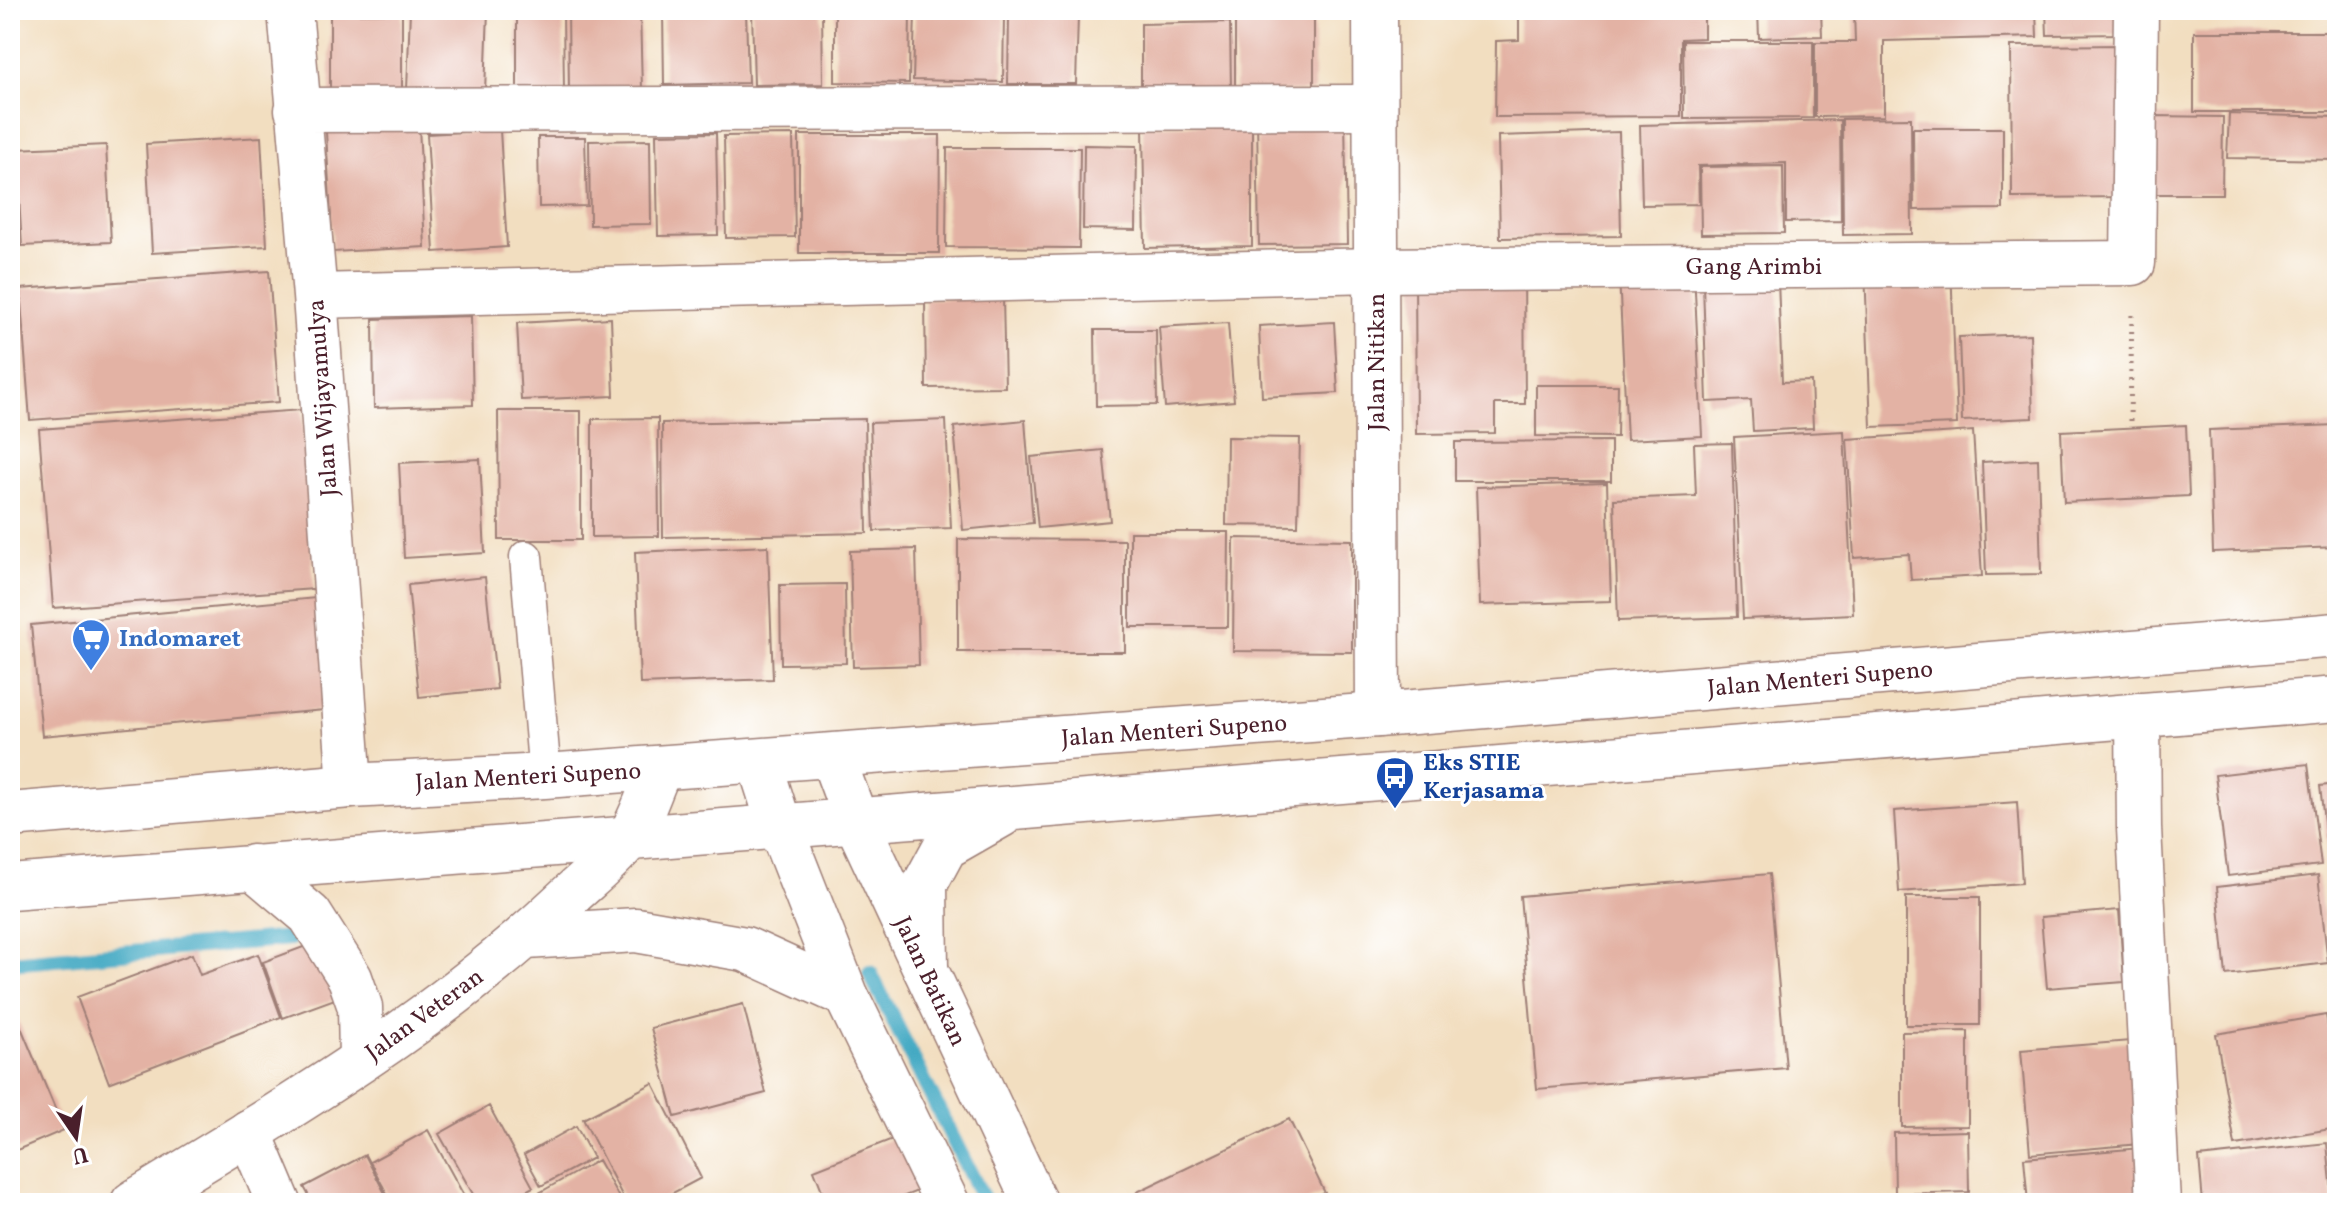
<svg xmlns="http://www.w3.org/2000/svg" width="2347" height="1213" viewBox="0 0 2347 1213" font-family="Vollkorn,serif">
<rect width="100%" height="100%" fill="#fff"/>
<filter id="ink" filterUnits="userSpaceOnUse"><feTurbulence type="fractalNoise" baseFrequency=".0125" numOctaves="2"/><feDisplacementMap in="SourceGraphic" scale="16" xChannelSelector="R" yChannelSelector="G"/><feConvolveMatrix kernelMatrix="1 2 1 2 8 2 1 2 1" color-interpolation-filters="sRGB"/></filter>
<filter id="wash" filterUnits="userSpaceOnUse"><feTurbulence type="fractalNoise" baseFrequency=".006" numOctaves="4" result="noise"/><feDisplacementMap in="SourceGraphic" scale="32" xChannelSelector="R" yChannelSelector="G"/><feGaussianBlur stdDeviation="1.8" result="paint"/><feColorMatrix in="noise" values="0 0 0 0 0 0 0 0 0 0 0 0 0 0 0 0 0 1.4 0 .05"/><feComposite in="paint" operator="in"/></filter>
<g filter="url(#wash)">
<rect width="100%" height="100%" fill="#f2dec0"/>
<g fill="none" stroke-linecap="round" stroke-linejoin="round">
<path stroke="#43a9c3" stroke-width="16" d="M10,963L290,938
M870,973L985,1203"/>
</g>
<g id="blocks">
<path fill="#e3b2a4" d="M410,10H488L485,92L407,90Z
M517,10H563L564,93L517,94Z
M568,10H640L642,90L569,92Z
M663,10H746L748,83L664,85Z
M752,10H822L823,84L754,85Z
M835,10L910,11L909,83L835,82Z
M1235,10H1314V91L1235,92Z
M1611,10H1704V38L1681,39V116L1495,117L1496,41L1519,40V13L1612,12Z
M1758,10H1821L1822,36L1759,38Z
M1854,10H2036L2037,37L1884,41V116L1815,117V42H1855Z
M2046,10H2120L2121,34L2047,35Z
M402,13V96H330V14Z
M915,14L1004,15L1003,82L913,80Z
M1009,16H1078L1076,84H1008Z
M1230,22L1231,91L1141,92V24Z
M2194,32H2337V112H2194Z
M1683,41H1813V118L1684,119Z
M2123,45L2124,197L2012,198L2011,46Z
M2229,114L2337,117V160L2227,158Z
M1345,115L1347,244L1259,245L1257,117Z
M2154,116L2223,117L2222,194H2154Z
M1911,118L1912,234L1843,235L1842,119Z
M1840,120L1841,221L1786,222V163L1698,166L1699,204L1642,205L1640,125Z
M1252,125V246L1145,248L1143,126Z
M419,126L425,247L333,252L326,132Z
M1913,128H2003V209L1914,210Z
M500,130L507,247L434,252L427,134Z
M1619,132L1621,236L1500,238L1498,136Z
M716,133L718,235L658,236L656,134Z
M793,135L795,237L726,238L724,136Z
M799,135H940L939,253H799Z
M261,137L267,246L152,253L146,144Z
M538,137H585L587,206L539,207Z
M650,140L651,224L590,225L589,141Z
M106,145L111,242L22,246L16,149Z
M1084,145L1137,146L1136,230L1083,229Z
M947,148H1080L1079,248L946,247Z
M1783,166L1784,233L1701,234L1700,167Z
M1951,265L1957,424L1871,427L1865,269Z
M1524,270L1525,404H1495V433L1416,434L1415,272Z
M269,271L279,402L30,420L20,289Z
M1694,271L1702,436L1627,440L1619,275Z
M1778,280L1782,382L1811,381L1813,428L1753,431L1751,400L1707,402L1703,284Z
M1003,298L1005,387L926,388L925,299Z
M471,316L473,405L374,408L373,319Z
M611,318L614,396L521,400L517,323Z
M1334,322L1338,393L1262,397L1259,326Z
M1228,323L1234,401L1165,407L1159,327Z
M1095,330H1156L1157,405L1096,406Z
M2030,334L2033,418L1962,421L1959,337Z
M1536,385H1618L1617,437L1536,436Z
M302,410L314,589L53,608L39,429Z
M498,411H581V540H499Z
M658,418L659,536L592,537V419Z
M865,419L867,533L663,537L662,423Z
M946,420L951,528L874,531L870,423Z
M1025,420L1033,523L963,530L954,427Z
M2186,425L2189,496L2064,502L2061,431Z
M2337,425V547L2213,552L2209,430Z
M1844,431L1853,614L1743,619L1734,437Z
M1973,431L1982,576L1911,580L1909,554L1854,558L1847,439Z
M1227,437L1300,438L1298,526L1226,525Z
M1611,441V481H1455V442Z
M1732,443L1737,617L1618,621L1614,499L1696,496L1694,444Z
M1103,450L1110,521L1038,528L1031,457Z
M480,459L485,553L404,558L399,463Z
M2038,459L2041,574L1986,575L1982,462Z
M1607,483L1611,601L1480,605L1476,487Z
M1130,532H1229L1228,627H1130Z
M1234,538L1352,540V652L1233,651Z
M958,539L1125,540V652H958Z
M768,546L773,679L640,684L635,552Z
M916,549L919,665L853,667L850,551Z
M485,577L497,689L419,697L408,585Z
M845,584L846,663L781,664L780,585Z
M326,597L335,709L42,736L31,625Z
M2308,764L2321,865L2228,876L2215,775Z
M2337,784V919H2335L2320,786Z
M2017,802L2022,883L1899,892L1894,811Z
M1769,874L1786,1068L1537,1089L1520,896Z
M2318,875L2328,963L2226,975L2217,887Z
M1906,897H1980V1025H1906Z
M2119,910L2124,982L2047,988L2041,917Z
M314,943L335,999L283,1018L263,962Z
M192,954L200,975L258,954L281,1017L109,1083L77,997Z
M743,1004L766,1093L675,1117L651,1028Z
M15,1013L64,1130L10,1153V1015Z
M2326,1015L2337,1077V1128L2235,1145L2216,1034Z
M1968,1031V1126L1902,1127V1032Z
M2130,1041L2139,1144L2030,1154L2021,1050Z
M653,1083L701,1178L654,1203H626L583,1119Z
M489,1106L533,1187L504,1203H478L439,1134Z
M1289,1119L1325,1193L1303,1203H1143L1137,1192Z
M576,1126L593,1158L541,1186L524,1155Z
M428,1130L468,1203H392L370,1162Z
M1968,1131L1969,1192L1895,1194L1894,1133Z
M900,1136L920,1190L887,1203H827L814,1170Z
M2327,1143L2333,1203H2203L2199,1157Z
M2141,1148L2146,1203H2028L2024,1158Z
M365,1155L390,1203H313L304,1187Z
M598,1160L622,1203H521Z"/>
</g>
</g>
<g filter="url(#ink)">
<use href="#blocks" fill-opacity="0" stroke="#9e7e76" stroke-width="2"/>
<g fill="none" stroke-linecap="round" stroke-linejoin="round">
<defs>
<path id="lane" d="M526,557L545,776"/>
<path id="street" d="M290,10L315,296L350,786
M297,110L1375,107
M315,296L1376,270L2133,263L2136,10
M2138,715L2139,828L2158,1203
M249,1132L279,1203"/>
<path id="secondary" d="M1375,10L1378,715
M832,756L856,821L1035,1203
M759,761L780,827L846,995L947,1203
M526,937L636,930L745,949L846,995
M133,1203C283,1112 438,1021 566,899C586,880 610,862 627,840C639,825 651,787 660,768"/>
<path id="primary" d="M10,815L350,786L545,776L1378,715L2337,635
M253,867L310,915L350,978L360,1007L361,1059
M10,887L1014,808L2337,699
M926,970L925,884L945,847L1001,815"/>
</defs>
<use href="#lane" stroke="#9e7e76" stroke-width="35"/>
<use href="#street" stroke="#9e7e76" stroke-width="47"/>
<use href="#secondary" stroke="#9e7e76" stroke-width="47"/>
<use href="#primary" stroke="#9e7e76" stroke-width="47"/>
<path stroke="#9e7e76" stroke-width="5" stroke-dasharray="2 6" stroke-linecap="butt" d="M2130,421L2132,312"/>
<use href="#lane" stroke="#fff" stroke-width="32"/>
<use href="#street" stroke="#fff" stroke-width="44"/>
<use href="#secondary" stroke="#fff" stroke-width="44"/>
<use href="#primary" stroke="#fff" stroke-width="44"/>
</g>
</g>
<defs>
<symbol id="supermarket-pin" viewBox="-11 -11 22 30"><path d="M0 17L-7.5 6A9.5 9.5 0 1 1 7.5 6Z" fill="#3f7fe0" stroke="#fff"/><path d="M-6-5.5h2.5l.6 2H6L4.5 2H-2.5L-4.4-4H-6ZM-1.5 3.2a1.3 1.3 0 1 0 .1 0ZM3 3.2a1.3 1.3 0 1 0 .1 0Z" fill="#fff"/></symbol>
<symbol id="bus-pin" viewBox="-11 -11 22 30"><path d="M0 17L-7.5 6A9.5 9.5 0 1 1 7.5 6Z" fill="#1a4fb4" stroke="#fff"/><path d="M-5-6H5V4H4V6H2V4H-2V6H-4V4H-5ZM-3.5-4V0h7V-4ZM-3.5 1.2v1.5H-2V1.2ZM2 1.2v1.5H3.5V1.2Z" fill="#fff"/></symbol>
</defs>
<g fill-rule="evenodd">
<use href="#supermarket-pin" x="69" y="616" width="44" height="60"/>
<use href="#bus-pin" x="1373" y="754" width="44" height="60"/>
</g>
<g text-anchor="middle" stroke-width="6" stroke-linejoin="round" paint-order="stroke">
<g font-size="24" fill="#4a1f2b" stroke="#fff">
<text x="1754" y="274">Gang Arimbi</text>
<text transform="translate(1376 362) rotate(-90)" y="8">Jalan Nitikan</text>
<text transform="translate(322 398) rotate(-94)" y="8">Jalan Wijayamulya</text>
<text transform="translate(1820 678) rotate(-5)" y="8">Jalan Menteri Supeno</text>
<text transform="translate(1174 730) rotate(-4)" y="8">Jalan Menteri Supeno</text>
<text transform="translate(528 776) rotate(-3)" y="8">Jalan Menteri Supeno</text>
<text transform="translate(931 981) rotate(65)" y="8">Jalan Batikan</text>
<text transform="translate(424 1014) rotate(-36)" y="8">Jalan Veteran</text>
</g>
<g font-size="24" font-weight="bold" fill="#366cbe" stroke="#fff" text-anchor="start">
<text x="119" y="646">Indomaret</text>
</g>
<g font-size="24" font-weight="bold" fill="#164399" stroke="#fff" text-anchor="start">
<text x="1423" y="770">Eks STIE<tspan x="1423" dy="28">Kerjasama</tspan></text>
</g>
</g>
<rect width="2347" height="1213" fill="none" stroke="#fff" stroke-width="40"/>
<g transform="translate(76 1137) rotate(167)" stroke="#ffffff" stroke-width="6" paint-order="stroke">
<path d="M0-6L14 30L0 20L-14 30Z" fill="#4a1f2b"/>
<text y="-12" font-size="22" font-weight="bold" text-anchor="middle" fill="#4a1f2b">U</text>
</g>
</svg>
